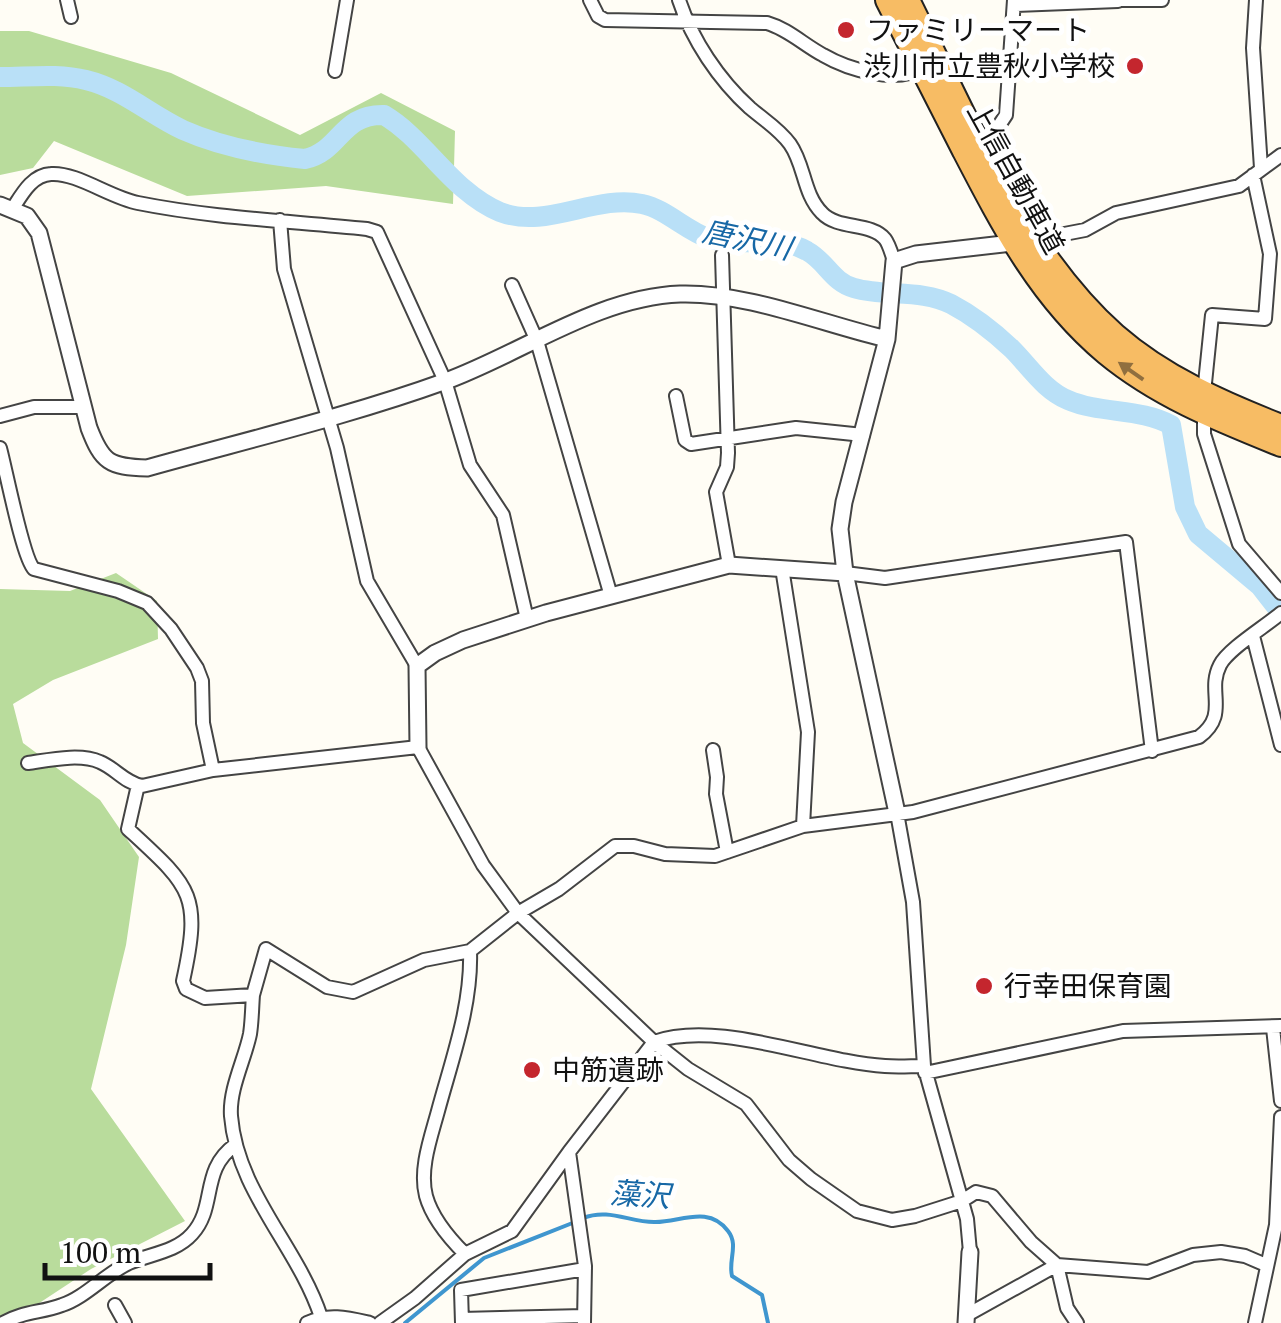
<svg xmlns="http://www.w3.org/2000/svg" width="1281" height="1323" viewBox="0 0 1281 1323" font-family="'PT Serif','Noto Sans JP',serif">
<rect width="100%" height="100%" fill="#fffdf5"/>
<path fill="#b9dc9c" d="M0,31H29L171,73L300,135L381,93L455,131L453,204L326,186L187,196L54,141L33,168L0,175Z
M116,573L157,601L158,639L53,680L13,704L23,743L100,800L139,857L126,945L91,1089L185,1221L91,1269L9,1323H0V589L70,591Z"/>
<g fill="none" stroke-linecap="round" stroke-linejoin="round">
<path stroke="#3f96cf" stroke-width="4" d="M583,1218C609,1208 629,1222 654,1222C679,1223 708,1204 728,1231C739,1245 728,1260 732,1276L762,1295L768,1323
M405,1323L484,1258L575,1222"/>
<path stroke="#b9e0f7" stroke-width="20" d="M0,77C29,77 58,73 86,80C123,89 149,114 183,130C219,146 265,155 305,159C341,151 340,114 384,115C425,139 452,192 500,212C546,230 595,194 642,204C666,209 686,231 710,239C741,248 778,234 807,251C826,261 832,282 854,288C885,297 921,289 951,304C972,315 995,333 1012,349C1030,367 1044,390 1068,400C1100,414 1141,408 1171,425L1185,507L1198,534L1260,586L1281,613"/>
<defs>
<path id="minor" d="M67,0L71,17
M590,0L598,16L605,20L767,23C788,29 804,45 823,55C847,69 898,85 921,67
M679,0C692,40 719,80 750,108C764,120 779,129 790,144C805,165 803,194 822,213C838,230 871,222 885,239C889,244 892,255 894,261
M1118,0H1162
M1256,0L1253,48L1261,168
M1016,5L1118,1
M335,71L347,0
M979,141L998,127L1006,115L1014,0
M1253,175L1270,254L1265,319L1212,315L1204,393V434L1239,544L1281,593
M13,208C22,194 32,175 51,174C76,172 111,198 138,203C213,218 290,221 367,229L377,232L445,381L470,465L503,515L527,619
M280,220L284,269L337,448L367,581L417,666
M1033,240L1085,230L1116,213L1239,186L1281,155
M722,255L728,453L727,467L716,492L729,565
M512,285L537,341L611,596
M676,396L685,440L691,444L796,428L863,435
M0,416L34,407H83
M0,448C6,470 23,559 34,569L118,591L147,603L171,629L197,668L202,681L203,723L213,770
M782,568L808,732L803,826
M845,573L885,578L1126,542L1152,751
M1253,636L1281,745
M713,750L717,777L716,794L727,852
M28,763C49,760 80,753 100,762C115,768 125,783 142,786L213,770L418,747L483,865L518,913L654,1042L688,1069L746,1104L789,1160L811,1179L857,1211L892,1220L915,1216L962,1201L976,1192L992,1196L1031,1242L1057,1265L1148,1272L1193,1255L1221,1252L1245,1256L1266,1265
M138,785L128,829C191,887 202,894 183,981L186,989L205,998L253,995L266,949L327,987L353,992L424,960L470,951L518,913L559,889L615,846H634L665,854L715,856L803,826L913,812L1199,737C1230,714 1206,692 1220,665C1228,649 1266,626 1281,613
M897,813L913,902L924,1066L967,1219L970,1252
M253,995C252,1008 252,1021 250,1034C245,1059 229,1089 231,1116C237,1192 298,1247 321,1317
M1273,1028L1281,1101
M925,1073L1123,1031L1281,1026
M465,1254C449,1238 432,1218 426,1196C419,1169 431,1137 438,1111C452,1059 472,1005 470,951
M115,1305L125,1323
M967,1315L1057,1265L1067,1308L1077,1323
M462,1319L584,1316
M3,1323C24,1311 41,1313 62,1305C86,1297 105,1274 129,1263C150,1254 176,1252 192,1234C217,1207 200,1170 235,1145
M307,1323C329,1313 348,1318 370,1323
M380,1323L415,1298L465,1254L512,1231L569,1152
M462,1323L461,1290L585,1269
M584,1323L585,1266L569,1152L654,1042C719,1019 816,1062 885,1066C898,1067 911,1066 924,1066
M1255,1323L1276,1225L1281,1117"/>
<path id="tertiary" d="M0,205L27,216L39,233L89,428C102,462 109,467 147,468C247,440 349,416 446,381C522,353 598,297 680,294C746,292 823,324 887,339
M418,747L417,666L435,653L463,640L546,613L729,565L845,573
M897,813L845,573L840,529L844,502L887,339L894,261L916,254L1012,243
M966,1323L970,1252"/>
<path id="trunk" d="M887,0C912,50 938,99 963,149C1002,224 1040,298 1106,353C1158,396 1219,420 1281,445
M908,0C964,112 1020,251 1115,335C1163,377 1222,403 1281,426"/>
</defs>
<use href="#minor" stroke="#444" stroke-width="16"/>
<use href="#tertiary" stroke="#444" stroke-width="19"/>
<use href="#trunk" stroke="#222" stroke-width="26"/>
<use href="#minor" stroke="#fff" stroke-width="12"/>
<use href="#tertiary" stroke="#fff" stroke-width="15"/>
<use href="#trunk" stroke="#f7bc64" stroke-width="22"/>
</g>
<defs><path id="oneway-solid" d="M-6-.8H1V-3.2L6.5 0L1 3.2V.8H-6Z" transform="scale(2.5)"/></defs>
<use fill="#906f3f" href="#oneway-solid" transform="translate(1131 371) rotate(-145)"/>
<g fill="#c4262e" stroke="#fff" stroke-width="4">
<circle cx="846" cy="30" r="10"/>
<circle cx="1135" cy="66" r="10"/>
<circle cx="984" cy="986" r="10"/>
<circle cx="532" cy="1070" r="10"/>
</g>
<g text-anchor="middle" stroke-width="10" stroke-linejoin="round" paint-order="stroke">
<g font-size="28" fill="#111" stroke="#fff" text-anchor="start">
<text x="866" y="40">ファミリーマート</text>
<text x="1115" y="76" text-anchor="end">渋川市立豊秋小学校</text>
<text x="1004" y="996">行幸田保育園</text>
<text x="552" y="1080">中筋遺跡</text>
</g>
<g font-size="28" fill="#111" stroke="#fff">
<text transform="translate(1016 178) rotate(61)" y="10">上信自動車道</text>
</g>
<g font-size="30" font-style="italic" fill="#1768a6" stroke="#fff">
<text transform="translate(747 240) rotate(12)" y="10">唐沢川</text>
<text transform="translate(640 1195) rotate(4)" y="10">藻沢</text>
</g>
</g>
<path d="M45 1263v15h165v-15" fill="none" stroke="#111111" stroke-width="5"/>
<text x="60" y="1263" font-size="30" fill="#111111" stroke="#ffffff" stroke-width="8" paint-order="stroke">100 m</text>
</svg>
